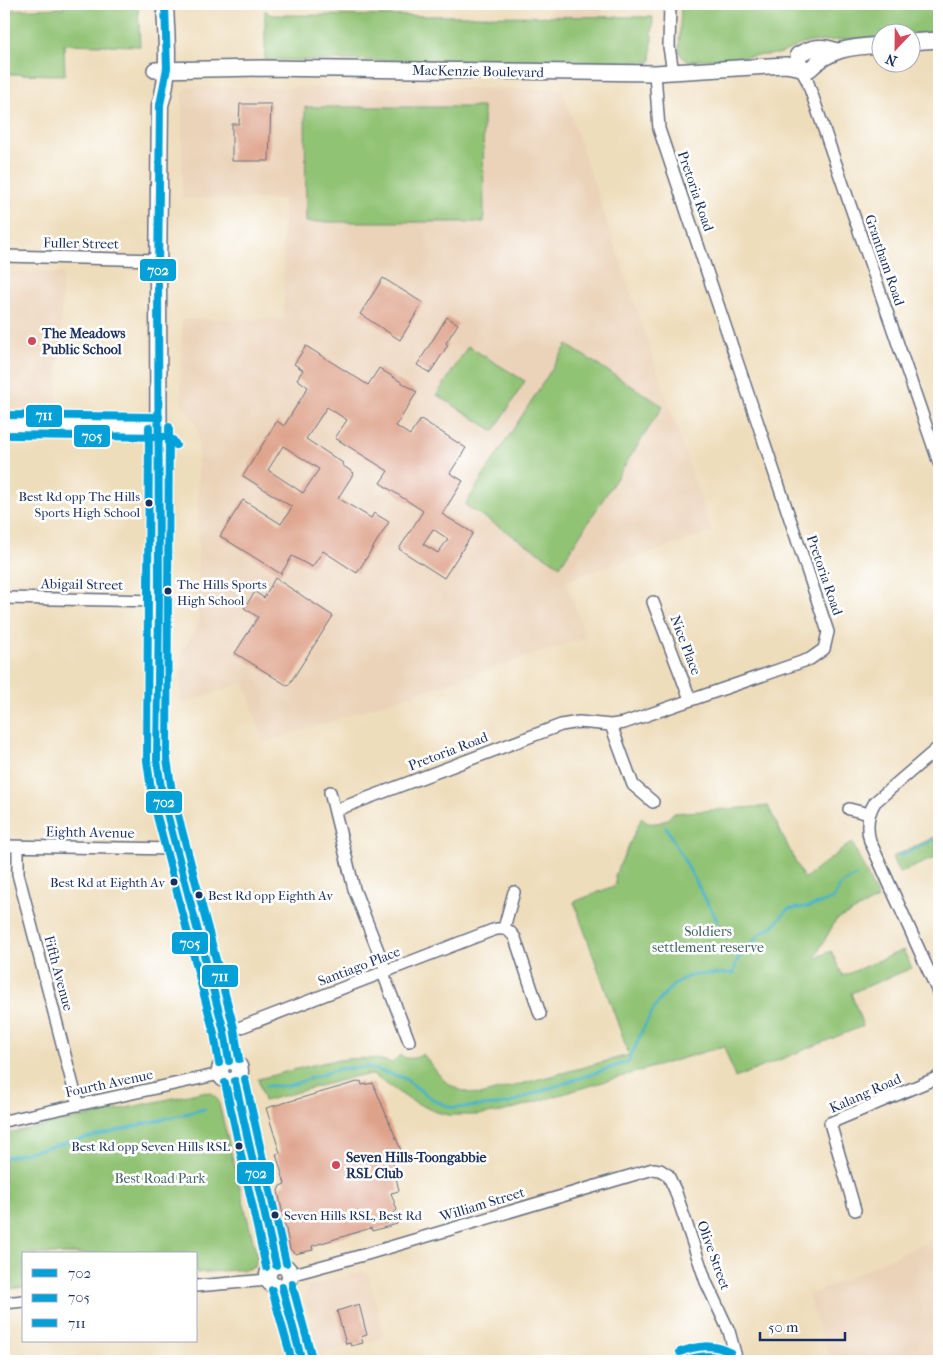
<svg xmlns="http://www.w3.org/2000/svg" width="943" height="1365" viewBox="0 0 943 1365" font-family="'IM FELL French Canon',serif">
<rect width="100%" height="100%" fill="#fff"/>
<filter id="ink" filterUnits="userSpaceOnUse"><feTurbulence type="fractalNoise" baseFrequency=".02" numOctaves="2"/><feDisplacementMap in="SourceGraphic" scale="10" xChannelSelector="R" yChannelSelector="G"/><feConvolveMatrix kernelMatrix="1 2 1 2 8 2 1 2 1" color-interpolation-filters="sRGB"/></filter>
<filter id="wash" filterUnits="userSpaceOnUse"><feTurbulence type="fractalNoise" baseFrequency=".0096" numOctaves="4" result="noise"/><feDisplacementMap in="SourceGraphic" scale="20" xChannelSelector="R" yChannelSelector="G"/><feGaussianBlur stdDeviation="1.12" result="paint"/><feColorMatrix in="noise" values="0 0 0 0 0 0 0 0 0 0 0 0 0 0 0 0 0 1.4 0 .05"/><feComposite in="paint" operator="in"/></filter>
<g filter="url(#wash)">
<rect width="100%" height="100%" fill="#edb"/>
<path fill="#ebd3b9" d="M550,4H602V17H550Z
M188,87L562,89L712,532L566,581L586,638L264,743L244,683L181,704V652L198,626V428L181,402L182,319H284L283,199L182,198V94Z
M4,272L63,273L57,409L4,408Z
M939,1236V1361H830L808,1296Z
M364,1271L369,1275L384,1337L319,1355L304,1296L309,1287Z"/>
<path fill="#91c374" stroke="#567969" d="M64,4H138L140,46L64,44L65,75L4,74V10L63,8Z
M681,4H939V32L911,34L910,32H880V37L811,42L802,44L779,54L688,61L682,57L679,51Z
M265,10L271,15L653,17L651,62L265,60Z
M305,107H483L484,222H306Z
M567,345L663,406L560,566L465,505Z
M468,346L525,381L494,431L437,395Z
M768,806L804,879L852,842L878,899L836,920L814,959L831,951L843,976L903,950L912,968L851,993L863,1026L735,1078L724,1046L502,1112L477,1115H449L436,1112L410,1100L373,1075L357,1076L264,1101L258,1079C298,1070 352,1049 392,1063L400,1055C407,1060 416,1059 423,1054C444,1081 445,1088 480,1095L629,1055L574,902L616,885L615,875L642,817L647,823C659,824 666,822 673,813Z
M939,835V856L899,873L892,857Z
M202,1092L212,1093L218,1100L257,1257L255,1267L248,1269L196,1273V1254H24V1287L4,1290V1134Z"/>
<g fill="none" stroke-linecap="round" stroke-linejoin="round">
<path stroke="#49b4c6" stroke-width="3" d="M666,827L718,922
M899,856L939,838
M265,1086H288L339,1069L366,1067L404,1078L435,1101L453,1108L508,1104L532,1094L628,1062C641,1035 657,989 687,977C697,973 723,974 734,973L736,962L760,934L774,925L788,909L809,907L833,899L840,885L855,876
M4,1158L205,1109"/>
</g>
<g id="blocks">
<path fill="#dea28a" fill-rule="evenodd" d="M240,104H271L269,161H232V124H239Z
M383,278L423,303L400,340L360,314Z
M447,317L458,324L446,343L448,345L430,373L417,365Z
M306,346L368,385L379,368L417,392L396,426L410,435L421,419L466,448L450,473L463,481L442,514L473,533L444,578L399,549L423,511L380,483L388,471L335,438L347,420L327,407L306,439L343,463L342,465L354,473L338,498L371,518L374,513L389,522L357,573L323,551L312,567L292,556L281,574L220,536L243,500L281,524L292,507L243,476L277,421L284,426L308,387L297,379L303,370L294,364ZM283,446L319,469L303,493L268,470ZM433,529L448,539L438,553L423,544Z
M275,578L333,616L288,686L235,653L258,617L244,608L255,592L264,598Z
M361,1081L362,1085L373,1083L403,1155L392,1159L399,1191L391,1193L397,1210L393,1214L397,1224L372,1231L371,1228L312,1246L313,1250L295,1254L290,1249L278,1191L280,1186L285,1184L276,1154L280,1153L266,1108Z
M359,1304L367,1335L361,1337L363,1343L351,1346L350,1343L346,1344L337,1311Z"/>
</g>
</g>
<g filter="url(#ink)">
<use href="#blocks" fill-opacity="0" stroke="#656c7f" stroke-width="1"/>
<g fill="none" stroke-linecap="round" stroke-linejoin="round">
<defs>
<path id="minor" d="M670,4L669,47L673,72
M800,68L807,80L939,463
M4,256L158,260
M4,425L159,427
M4,598L159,601
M653,602L690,699
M611,725L633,785L653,802
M939,747L875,802C867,815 866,827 870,841L939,994
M330,792L354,889L386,971
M849,809L869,814
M336,810L561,725L579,722L611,725L624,723L810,659L824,649L828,632L659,129L655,73
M4,846L176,849
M18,847V874L78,1105
M504,928L514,892
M383,973L409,1041
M224,1031L236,1029L493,930C504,927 509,929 515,938L540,1014
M4,1121L220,1074
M855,1210L830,1123L939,1077
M290,1275L367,1254L653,1169L660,1170L668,1175L675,1190L706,1282L729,1331L737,1361
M196,1286L268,1280
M4,1303L24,1301"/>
<path id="tertiary" d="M910,42L939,40
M800,68L798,55C811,47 822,45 836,51
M155,70L261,68L655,73L786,65L810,69C831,48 852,47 880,45"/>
<path id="secondary" d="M165,4C166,37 171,73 160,105L158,274L159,601L157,760L162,794L224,1031L229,1061
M220 1071a10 10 0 1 1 20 0a10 10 0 1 1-20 0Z
M235,1081L276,1265
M268 1276a11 11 0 1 1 22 0a11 11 0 1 1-22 0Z
M282,1287L302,1361
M684,1361C700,1354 711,1353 726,1361"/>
</defs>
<use href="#minor" stroke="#656c7f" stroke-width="14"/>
<use href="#tertiary" stroke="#656c7f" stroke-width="18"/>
<use href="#secondary" stroke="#656c7f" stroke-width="19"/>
<use href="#minor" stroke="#fff" stroke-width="11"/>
<use href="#tertiary" stroke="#fff" stroke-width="15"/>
<use href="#secondary" stroke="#fff" stroke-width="16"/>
<defs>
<path id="bus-1" d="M165,4L167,68L160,105L158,274L159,601L157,760L162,794L224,1031L229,1061
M235,1081L276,1265
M282,1287L302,1361
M684,1361C699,1355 711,1354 726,1361"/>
<path id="bus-2" d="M149,427L147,761L152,797L214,1033L219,1063
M4,435L167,437L173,440L176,445
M225,1083L266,1267
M272,1290L292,1361"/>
<path id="bus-3" d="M4,415L159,417
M169,427L167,759L172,792L234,1028L239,1059
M245,1079L286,1263
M292,1284L312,1358
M680,1352C698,1345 713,1344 730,1352"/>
</defs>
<use href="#bus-1" stroke="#fff" stroke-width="11"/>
<use href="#bus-2" stroke="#fff" stroke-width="11"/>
<use href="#bus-3" stroke="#fff" stroke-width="11"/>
<use href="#bus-1" stroke="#04a1d9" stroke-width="8"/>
<use href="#bus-2" stroke="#04a1d9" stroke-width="8"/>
<use href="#bus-3" stroke="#04a1d9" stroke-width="8"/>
</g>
</g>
<g fill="#d1495b" stroke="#fff" stroke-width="2">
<circle cx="32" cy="341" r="5"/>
<circle cx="336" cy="1165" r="5"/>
</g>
<g fill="#1b2f5e" stroke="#fff" stroke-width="2">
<circle cx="149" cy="503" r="4.5"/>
<circle cx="168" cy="591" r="4.5"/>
<circle cx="174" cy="882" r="4.5"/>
<circle cx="199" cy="895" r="4.5"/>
<circle cx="239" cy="1146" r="4.5"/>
<circle cx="275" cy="1215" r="4.5"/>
</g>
<g text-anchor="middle" stroke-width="5" stroke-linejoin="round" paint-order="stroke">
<g font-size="13" fill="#1b2f5e" stroke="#fff" text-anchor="end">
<text x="140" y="501">Best Rd opp The Hills<tspan x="140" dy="16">Sports High School</tspan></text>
<text x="177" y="589" text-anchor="start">The Hills Sports<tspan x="177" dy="16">High School</tspan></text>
<text x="165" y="887">Best Rd at Eighth Av</text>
<text x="208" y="900" text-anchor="start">Best Rd opp Eighth Av</text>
<text x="230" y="1151">Best Rd opp Seven Hills RSL</text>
<text x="284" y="1220" text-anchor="start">Seven Hills RSL, Best Rd</text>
</g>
<g font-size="14" fill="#1b2f5e" stroke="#fff">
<text transform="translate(478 71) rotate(1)" y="5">MacKenzie Boulevard</text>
<text transform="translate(696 191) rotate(71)" y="5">Pretoria Road</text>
<text transform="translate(81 243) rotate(1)" y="5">Fuller Street</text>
<text transform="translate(885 260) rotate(71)" y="5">Grantham Road</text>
<text transform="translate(825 575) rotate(71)" y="5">Pretoria Road</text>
<text transform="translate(82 584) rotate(1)" y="5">Abigail Street</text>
<text transform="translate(686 645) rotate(69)" y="5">Nice Place</text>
<text transform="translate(448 751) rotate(-21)" y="5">Pretoria Road</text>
<text transform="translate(90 832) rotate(1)" y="5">Eighth Avenue</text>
<text transform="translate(359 966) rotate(-21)" y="5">Santiago Place</text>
<text transform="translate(59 973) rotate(75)" y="5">Fifth Avenue</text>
<text transform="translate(109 1083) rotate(-12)" y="5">Fourth Avenue</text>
<text transform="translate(865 1093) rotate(-24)" y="5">Kalang Road</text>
<text transform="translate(482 1204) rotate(-17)" y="5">William Street</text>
<text transform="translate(714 1255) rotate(70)" y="5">Olive Street</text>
</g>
<g font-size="14" font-weight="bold" fill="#1b2f5e" stroke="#fff" text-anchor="start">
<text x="42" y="338">The Meadows<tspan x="42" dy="16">Public School</tspan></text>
<text x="346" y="1162">Seven Hills-Toongabbie<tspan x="346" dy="16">RSL Club</tspan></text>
</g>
<g font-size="14" fill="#446366" stroke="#fff">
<text x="708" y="936">Soldiers<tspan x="708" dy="16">settlement reserve</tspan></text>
<text x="160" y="1183">Best Road Park</text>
</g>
</g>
<g stroke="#fff" stroke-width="2">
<rect x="139" y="258" width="38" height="24" rx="5" fill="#04a1d9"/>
<rect x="25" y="404" width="38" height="24" rx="5" fill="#04a1d9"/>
<rect x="73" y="424" width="38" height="24" rx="5" fill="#04a1d9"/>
<rect x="145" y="790" width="38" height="24" rx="5" fill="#04a1d9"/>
<rect x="171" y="931" width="38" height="24" rx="5" fill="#04a1d9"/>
<rect x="201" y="964" width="38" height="24" rx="5" fill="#04a1d9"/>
<rect x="236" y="1161" width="39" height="24" rx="5" fill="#04a1d9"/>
</g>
<g font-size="14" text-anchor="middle" font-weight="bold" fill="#fff">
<text x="158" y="275">702</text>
<text x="44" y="420">711</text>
<text x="92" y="441">705</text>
<text x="164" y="807">702</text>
<text x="190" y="948">705</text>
<text x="220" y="981">711</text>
<text x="256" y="1178">702</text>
</g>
<rect width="943" height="1365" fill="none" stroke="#fff" stroke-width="20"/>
<rect x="22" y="1252" width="175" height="90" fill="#ffffff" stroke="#a4acbf"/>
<rect x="32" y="1269" width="25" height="8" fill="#04a1d9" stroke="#a4acbf"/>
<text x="68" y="1278" font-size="15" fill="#1b2f5e">702</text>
<rect x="32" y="1294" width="25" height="8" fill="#04a1d9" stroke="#a4acbf"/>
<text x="68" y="1302" font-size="15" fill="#1b2f5e">705</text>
<rect x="32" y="1319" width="25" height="8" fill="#04a1d9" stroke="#a4acbf"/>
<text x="68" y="1328" font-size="15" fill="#1b2f5e">711</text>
<g transform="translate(896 48) rotate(202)"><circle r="24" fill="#ffffff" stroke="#a4acbf"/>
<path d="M0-4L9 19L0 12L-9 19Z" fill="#d1495b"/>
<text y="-8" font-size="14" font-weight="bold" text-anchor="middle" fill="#1b2f5e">N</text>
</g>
<path d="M760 1332v8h85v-8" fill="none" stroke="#1b2f5e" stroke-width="2.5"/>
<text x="768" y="1332" font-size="15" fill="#1b2f5e" stroke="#ffffff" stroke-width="4" paint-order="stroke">50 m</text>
</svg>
